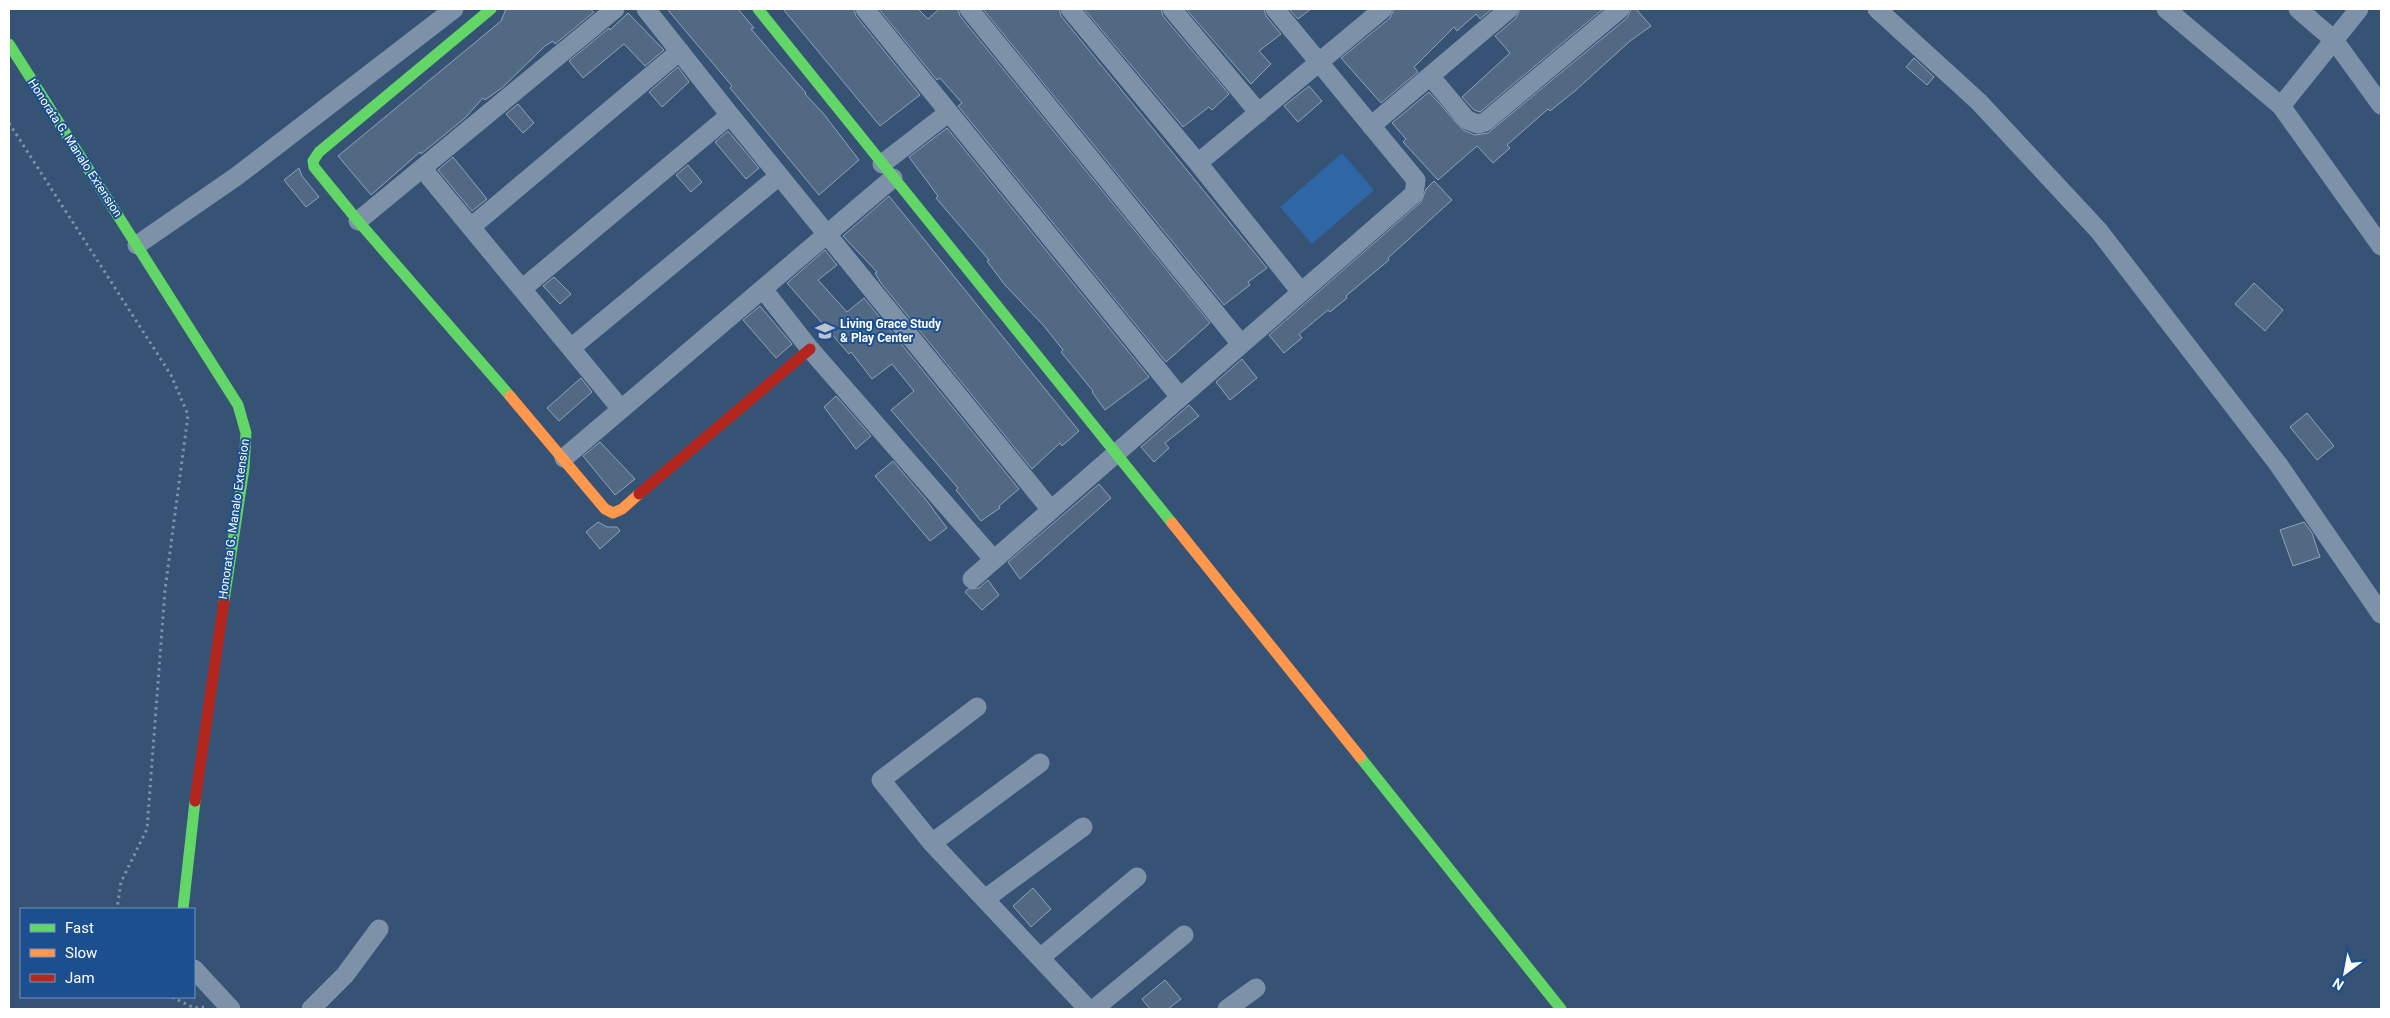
<svg xmlns="http://www.w3.org/2000/svg" width="2390" height="1018" viewBox="0 0 2390 1018" font-family="Roboto,sans-serif">
<rect width="100%" height="100%" fill="#365274"/>
<path fill="#2f66a5" d="M1342,153L1374,190L1312,244L1280,207Z"/>
<path fill="#526984" stroke="#92a2b6" d="M506,9H590L594,12L555,44L553,41L545,46L503,87L485,100L483,98L465,118L421,154L420,152L371,195L338,156L501,21Z
M667,9H738L754,28L751,29L806,93L805,94L823,113L859,160L819,195L730,88L732,86Z
M783,9H854L856,16L920,95L880,126Z
M879,9H918L928,19L939,9H958L960,16L1210,323L1166,362L958,106L962,103L940,78L937,80Z
M983,9H1059L1061,16L1267,268L1248,282L1250,285L1224,305Z
M1084,9H1161L1163,16L1229,94L1212,110L1209,107L1183,127Z
M1186,9H1264L1266,16L1281,34L1259,51L1271,64L1251,84Z
M1289,9H1311L1298,19Z
M1394,9H1492L1480,19L1476,14L1457,31L1454,27L1414,67L1418,72L1381,103L1341,58L1390,18Z
M1520,9H1603L1480,112L1474,110L1462,97L1510,53L1495,36L1516,18Z
M1631,9H1636L1651,26L1630,41L1575,91L1550,111L1548,109L1507,145L1510,148L1493,163L1477,146L1438,180L1403,142L1406,139L1392,123L1429,92L1463,130L1475,135L1488,133L1627,18Z
M628,13L664,50L645,66L624,44L583,78L569,61L609,28L610,30Z
M1914,58L1934,77L1927,85L1906,67Z
M678,67L689,82L662,107L649,92Z
M1309,86L1322,101L1298,122L1284,106Z
M518,104L534,123L523,133L506,114Z
M947,128L1149,377L1105,410L1092,392L1093,391L1061,352L1063,350L1044,326L1004,284L987,261L989,260L936,198L938,196L909,157Z
M728,131L759,168L746,179L715,142Z
M453,157L487,199L472,211L438,170Z
M688,165L702,182L691,192L676,175Z
M299,168L302,176L319,197L306,207L284,180Z
M1434,181L1452,200L1388,258L1389,260L1346,296L1347,298L1330,312L1328,310L1299,334L1302,338L1284,353L1269,335L1421,202L1426,189Z
M889,196L1079,431L1062,446L1060,443L1032,469L881,283L875,273L877,272L843,236Z
M825,250L837,265L818,280L847,312L864,298L1019,489L999,506L1000,508L981,521L956,490L958,488L891,410L914,391L892,364L872,379L851,352L849,354L787,283Z
M554,277L571,294L560,304L543,286Z
M2254,283L2283,310L2265,331L2235,304Z
M760,306L792,344L776,358L743,320Z
M1242,359L1257,378L1230,400L1216,382Z
M581,378L592,392L559,421L547,408Z
M836,396L871,436L856,449L824,407Z
M1189,405L1199,416L1165,443L1169,448L1154,462L1141,447Z
M2307,413L2334,446L2317,460L2290,427Z
M600,442L635,479L615,495L583,456Z
M893,461L927,501L947,528L930,541L875,476Z
M1099,484L1111,498L1020,579L1008,562Z
M598,522L607,527H617L620,531L600,549L586,532Z
M2304,522L2312,533L2320,557L2293,566L2280,530Z
M988,580L999,595L982,610L965,592L968,589L979,588Z
M1033,888L1051,909L1031,927L1013,906Z
M1165,980L1181,999L1168,1009H1150L1142,999Z"/>
<g fill="none" stroke-linecap="round" stroke-linejoin="round">
<path stroke="#7d92a8" stroke-width="3" stroke-dasharray="2.5 4" stroke-linecap="butt" d="M9,123L171,375L188,415L165,590L147,829L121,882L117,909
M172,997L194,1008L204,1007"/>
<path stroke="#7d92a8" stroke-width="19" d="M646,9L730,115L1051,510
M865,9L1180,397
M969,9L1241,344
M1070,9L1198,163L1301,292
M1172,9L1259,113
M1877,9L1979,102L2099,231L2278,464L2381,614
M2166,9L2281,106L2381,246
M2298,9L2334,40L2381,105
M1431,77L1467,120L1478,124L1485,122L1620,9
M2281,106L2359,9
M1371,126L1509,9
M1198,163L1383,9
M882,164L948,113
M422,168L621,409
M358,221L615,9
M471,227L680,51
M137,245L237,176L454,9
M522,289L730,115
M763,289L810,349L994,560
M571,348L779,176
M564,458L893,178
M972,579L1414,194L1416,180L1275,9
M977,707L881,780L932,843L1088,1009
M932,843L1040,763
M985,899L1083,827
M1040,958L1137,877
M194,969L231,1009
M311,1009L345,975L379,929
M1094,1009L1184,935
M1227,1009L1256,988"/>
<path stroke="#63d668" stroke-width="11" d="M491,9L319,152L313,161L314,167L358,221L510,396
M758,9L1172,523
M9,44L238,405L246,433L244,468L224,601
M1360,757L1561,1009
M183,909L195,801"/>
<path stroke="#ff974d" stroke-width="11" d="M510,396L605,509L613,513L622,509L639,494
M1172,523L1360,757"/>
<path stroke="#b3261e" stroke-width="11" d="M639,494L810,349
M195,801L224,601"/>
</g>
<defs>
<symbol id="school-bare" viewBox="-9 -9 18 18"><path d="M0-5L7-2L0 1L-7-2ZM-4 1L0 2.5L4 1V4Q0 6-4 4Z" fill="#b9c2ce" stroke="#1b4f8f" stroke-width="2.5" paint-order="stroke"/></symbol>
</defs>
<g fill-rule="evenodd">
<use href="#school-bare" x="811" y="317" width="28" height="28"/>
</g>
<g text-anchor="middle" stroke-width="4" stroke-linejoin="round" paint-order="stroke">
<g font-size="12" fill="#fff" stroke="#1b4f8f">
<text transform="translate(75 148) rotate(57)" y="4">Honorata G. Manalo Extension</text>
<text transform="translate(234 519) rotate(-82)" y="4">Honorata G. Manalo Extension</text>
</g>
<g font-size="12" font-weight="bold" fill="#fff" stroke="#1b4f8f" text-anchor="start">
<text x="840" y="328">Living Grace Study<tspan x="840" dy="14">&amp; Play Center</tspan></text>
</g>
</g>
<rect width="2390" height="1018" fill="none" stroke="#ffffff" stroke-width="20"/>
<rect x="20" y="908" width="175" height="90" fill="#1b4f8f" stroke="#7695bc"/>
<rect x="30" y="924" width="25" height="8" fill="#63d668" stroke="#7695bc"/>
<text x="65" y="933" font-size="15" fill="#ffffff">Fast</text>
<rect x="30" y="949" width="25" height="8" fill="#ff974d" stroke="#7695bc"/>
<text x="65" y="958" font-size="15" fill="#ffffff">Slow</text>
<rect x="30" y="974" width="25" height="8" fill="#b3261e" stroke="#7695bc"/>
<text x="65" y="983" font-size="15" fill="#ffffff">Jam</text>
<g transform="translate(2345 973) rotate(212)" stroke="#1b4f8f" stroke-width="4" paint-order="stroke">
<path d="M0-4L9 19L0 12L-9 19Z" fill="#ffffff"/>
<text y="-8" font-size="14" font-weight="bold" text-anchor="middle" fill="#ffffff">N</text>
</g>
</svg>
